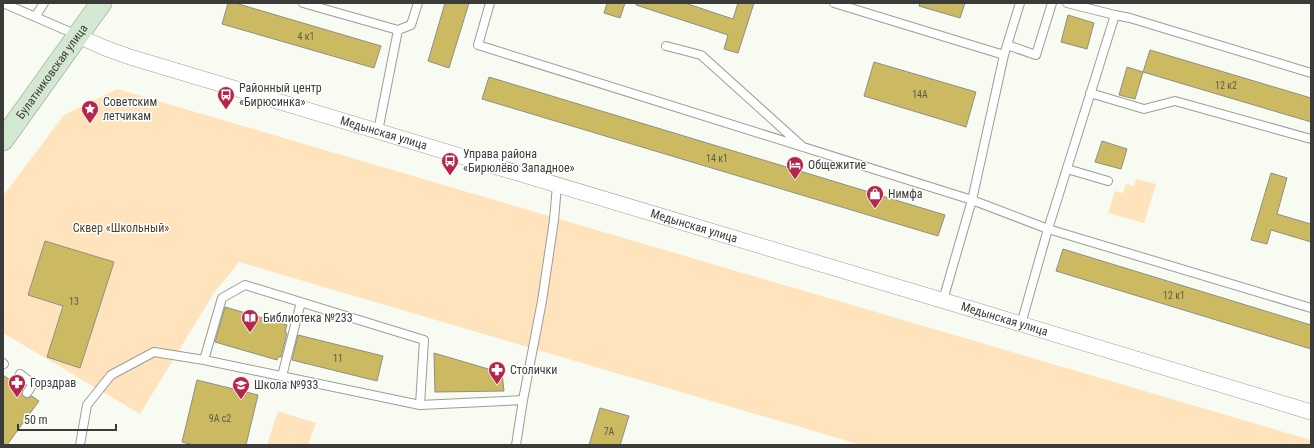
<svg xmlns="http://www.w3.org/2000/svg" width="1314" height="448" viewBox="0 0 1314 448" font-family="'Roboto Condensed',sans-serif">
<rect width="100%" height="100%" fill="#f8fbf1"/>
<path fill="#ffe3bc" d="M117,89L1311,440V445H861L239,262L214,293L140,414L3,333V196L64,115Z
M1136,179L1156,184L1144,223L1108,213L1115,191L1123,193L1126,184L1134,186Z
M278,411L316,423L308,445H267Z"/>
<path fill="#cbba62" stroke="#908e85" d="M228,3H235L381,46L374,68L222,24Z
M445,3H469L449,68L428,61Z
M607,3H625L620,18L604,13Z
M636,3H685L733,19L738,3H754L738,53L724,49L728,35L636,5Z
M920,3H965L960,18L919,6Z
M1068,15L1094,23L1087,49L1061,42Z
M1150,50L1311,98V122L1143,72Z
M874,62L976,92L966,127L864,96Z
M1127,67L1143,72L1135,99L1119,95Z
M489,77L945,215L938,236L482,99Z
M1102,141L1127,149L1121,169L1095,162Z
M1271,173L1287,178L1277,214L1311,224V242L1271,230L1267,244L1251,240Z
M45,241L114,262L80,368L47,357L63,306L28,295Z
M1063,249L1311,325V349L1056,271Z
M225,307L287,325L285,332L287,333L281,357H278L277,360L215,342Z
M298,335L383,356L377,381L292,360Z
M434,353L502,373L504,391L435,392Z
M3,375L23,389L22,393L24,397L27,398L32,396L39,401L7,445H3Z
M197,380L258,395L246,445H194L182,442Z
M600,408L629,416L620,445H589Z"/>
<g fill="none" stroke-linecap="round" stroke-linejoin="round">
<defs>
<path id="lane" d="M3,3L77,35
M303,3L398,30L378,131
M490,3L478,45L972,200L1048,229L1115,15L1130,18L1311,73
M834,3L1004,55
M1067,3L1115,15
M35,17L44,3
M398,30L411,25L418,3
M1007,45L1036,55L1052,3
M666,46L701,55L803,147
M1090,93L1144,109L1175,101L1311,139
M1067,169L1108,181
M943,300L972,200L1004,55L1020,3
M1021,324L1048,229L1311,308
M204,360L222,298L245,285L424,340L420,405
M3,363L4,364
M20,374L33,384L27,393
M282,376L301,302
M80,445L87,405L111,375L154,352L204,360L420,405L523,400
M516,445L523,400L542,301L554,220L557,185"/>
<g id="street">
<path id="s1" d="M78,36L105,48L130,57L988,314L1311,412"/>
</g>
<g id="secondary">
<path id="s2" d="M3,140L101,3"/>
</g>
</defs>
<use href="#lane" stroke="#9b9e95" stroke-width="10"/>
<use href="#street" stroke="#9b9e95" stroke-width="16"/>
<use href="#secondary" stroke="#9b9e95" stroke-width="22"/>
<use href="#lane" stroke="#fff" stroke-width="8"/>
<use href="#street" stroke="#fff" stroke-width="15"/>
<use href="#secondary" stroke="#d3e8d1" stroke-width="21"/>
</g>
<defs>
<symbol id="bus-pin" viewBox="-11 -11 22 30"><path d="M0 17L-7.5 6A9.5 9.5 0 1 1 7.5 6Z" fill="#b6254b" stroke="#fff"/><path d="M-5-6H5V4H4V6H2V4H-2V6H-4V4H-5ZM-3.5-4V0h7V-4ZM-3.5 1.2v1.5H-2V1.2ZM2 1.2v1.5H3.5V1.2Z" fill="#fff"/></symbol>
<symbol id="sight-pin" viewBox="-11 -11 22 30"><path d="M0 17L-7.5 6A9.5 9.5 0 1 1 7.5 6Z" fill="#b6254b" stroke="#fff"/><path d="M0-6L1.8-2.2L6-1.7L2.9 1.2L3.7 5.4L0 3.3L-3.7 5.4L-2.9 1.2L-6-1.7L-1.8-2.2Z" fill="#fff"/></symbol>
<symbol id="hotel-pin" viewBox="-11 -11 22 30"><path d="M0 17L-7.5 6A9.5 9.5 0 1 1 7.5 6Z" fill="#b6254b" stroke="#fff"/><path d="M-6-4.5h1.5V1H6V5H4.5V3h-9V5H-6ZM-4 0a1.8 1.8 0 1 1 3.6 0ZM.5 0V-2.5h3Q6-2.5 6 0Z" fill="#fff"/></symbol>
<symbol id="shop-pin" viewBox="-11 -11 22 30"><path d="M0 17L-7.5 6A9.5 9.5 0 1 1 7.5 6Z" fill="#b6254b" stroke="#fff"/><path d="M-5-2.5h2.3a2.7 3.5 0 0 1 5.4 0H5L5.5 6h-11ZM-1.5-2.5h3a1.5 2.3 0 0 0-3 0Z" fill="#fff"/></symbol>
<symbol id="library-pin" viewBox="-11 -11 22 30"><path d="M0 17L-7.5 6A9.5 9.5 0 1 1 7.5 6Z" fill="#b6254b" stroke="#fff"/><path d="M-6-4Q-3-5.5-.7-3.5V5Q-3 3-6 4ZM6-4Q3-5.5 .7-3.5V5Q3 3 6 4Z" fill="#fff"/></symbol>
<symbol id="pharmacy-pin" viewBox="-11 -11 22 30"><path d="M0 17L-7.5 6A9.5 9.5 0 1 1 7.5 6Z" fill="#b6254b" stroke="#fff"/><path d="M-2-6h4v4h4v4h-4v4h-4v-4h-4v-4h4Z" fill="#fff"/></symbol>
<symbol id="school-pin" viewBox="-11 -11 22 30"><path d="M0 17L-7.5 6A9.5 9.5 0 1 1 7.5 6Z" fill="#b6254b" stroke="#fff"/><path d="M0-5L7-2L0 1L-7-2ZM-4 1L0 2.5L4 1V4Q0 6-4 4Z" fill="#fff"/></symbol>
</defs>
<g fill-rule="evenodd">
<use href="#bus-pin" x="216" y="85" width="20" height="27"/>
<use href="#sight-pin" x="80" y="99" width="20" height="27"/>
<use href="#bus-pin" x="440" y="151" width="20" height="27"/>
<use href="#hotel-pin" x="785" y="155" width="20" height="27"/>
<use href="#shop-pin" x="865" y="184" width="20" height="27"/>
<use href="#library-pin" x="240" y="308" width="20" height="27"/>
<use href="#pharmacy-pin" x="487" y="360" width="20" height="27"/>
<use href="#pharmacy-pin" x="7" y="373" width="20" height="27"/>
<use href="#school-pin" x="231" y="375" width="20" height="27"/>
</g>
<g text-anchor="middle" stroke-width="3" stroke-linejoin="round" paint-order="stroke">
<g font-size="10" fill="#5f5c43">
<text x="306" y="40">4 к1</text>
<text x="1226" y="89">12 к2</text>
<text x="920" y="98">14А</text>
<text x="717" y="162">14 к1</text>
<text x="1174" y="299">12 к1</text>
<text x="74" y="305">13</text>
<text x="338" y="362">11</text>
<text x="220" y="422">9А с2</text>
<text x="609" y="435">7А</text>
</g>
<g font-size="12" fill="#3b3c39" stroke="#fff">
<text dy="4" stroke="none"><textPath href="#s2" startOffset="84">Булатниковская улица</textPath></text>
<text dy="4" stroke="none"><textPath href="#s1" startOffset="321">Медынская улица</textPath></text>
<text dy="4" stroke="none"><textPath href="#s1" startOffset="645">Медынская улица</textPath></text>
<text dy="4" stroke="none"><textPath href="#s1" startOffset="969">Медынская улица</textPath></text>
</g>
<g font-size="12" fill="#3b3c39" stroke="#fff" text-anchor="start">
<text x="239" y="92">Районный центр<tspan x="239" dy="14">«Бирюсинка»</tspan></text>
<text x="103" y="106">Cоветским<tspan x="103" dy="14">летчикам</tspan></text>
<text x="463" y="158">Управа района<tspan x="463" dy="14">«Бирюлёво Западное»</tspan></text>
<text x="808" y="169">Общежитие</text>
<text x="888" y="198">Нимфа</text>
<text x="263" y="322">Библиотека №233</text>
<text x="510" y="374">Столички</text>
<text x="30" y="387">Горздрав</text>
<text x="254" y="389">Школа №933</text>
</g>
<g font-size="12" fill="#55401f" stroke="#fff">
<text x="121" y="232">Сквер «Школьный»</text>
</g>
</g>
<rect width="1314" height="448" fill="none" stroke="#3b3c39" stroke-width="8"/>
<path d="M18 424v6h98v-6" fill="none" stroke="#3b3c39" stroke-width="2"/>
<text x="24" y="424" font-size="12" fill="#3b3c39" stroke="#ffffff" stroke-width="3" paint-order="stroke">50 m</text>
</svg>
